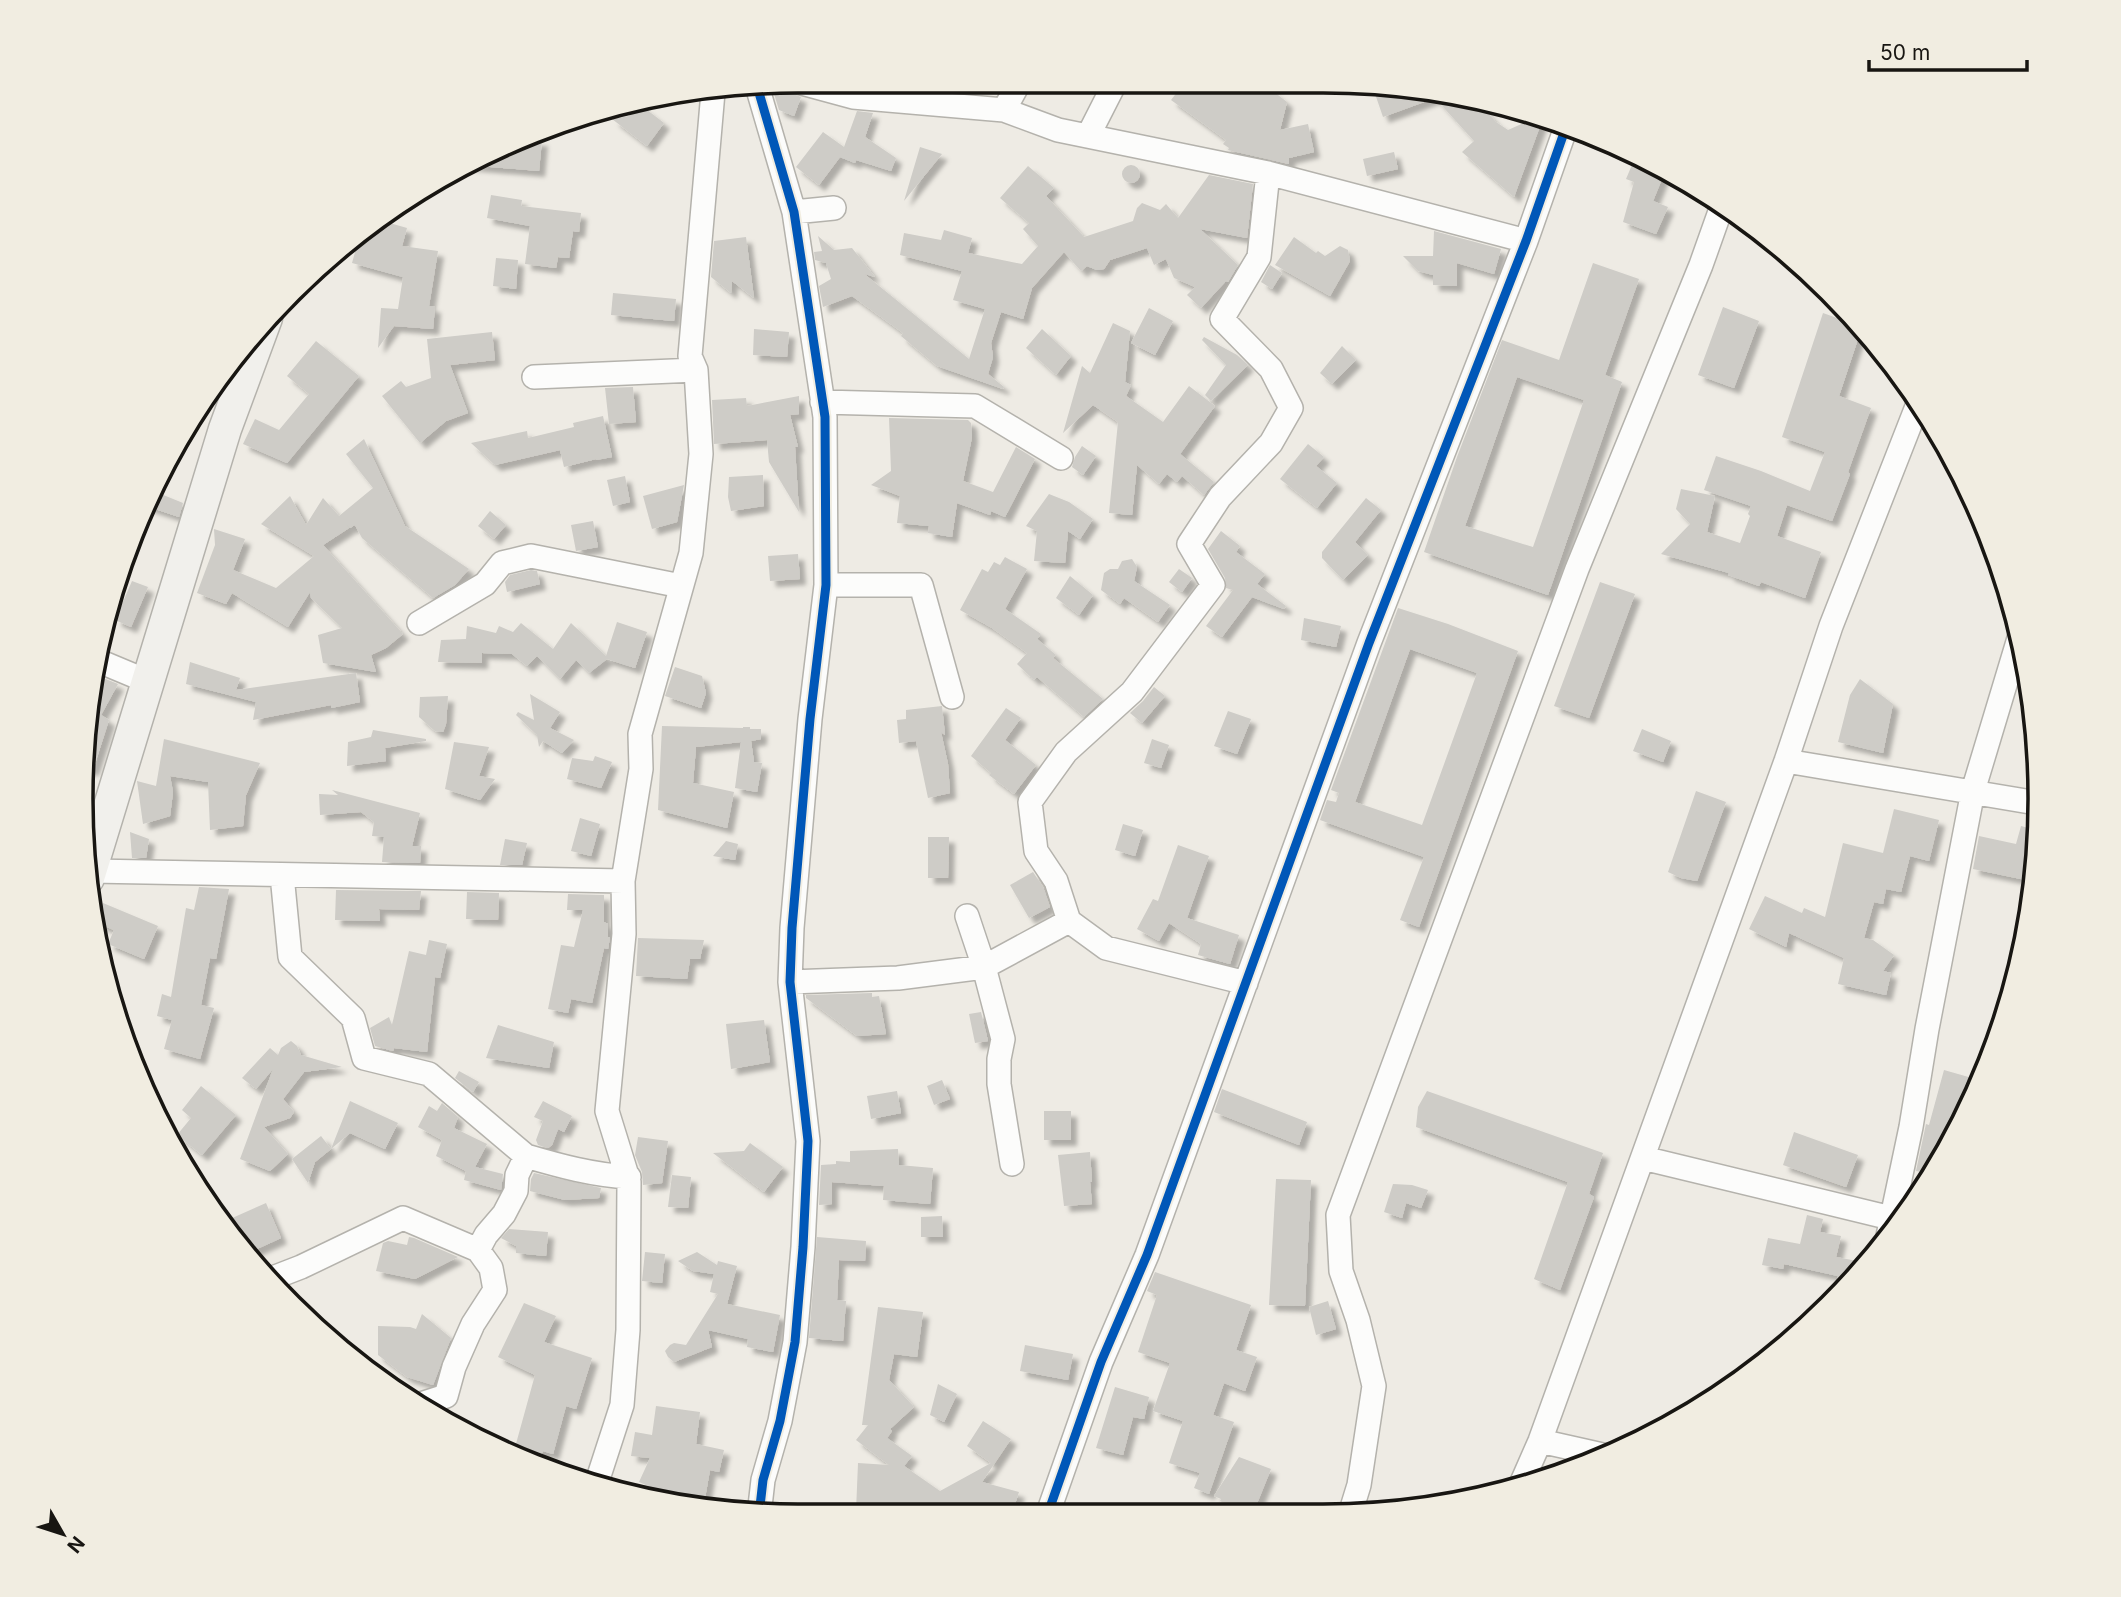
<svg xmlns="http://www.w3.org/2000/svg" width="2121" height="1597" viewBox="0 0 2121 1597" font-family="Inter,sans-serif">
<defs>
<filter id="shadow"><feDropShadow dx="6" dy="6" stdDeviation="2" flood-color="#0004"/></filter>
</defs>
<rect width="100%" height="100%" fill="#eeebe4"/>
<path fill="#ceccc7" fill-rule="evenodd" filter="url(#shadow)" d="M1185,82H1219L1232,91L1239,82H1261L1287,102L1280,130L1308,124L1314,152L1289,158V164L1228,150L1229,148L1223,144L1226,140L1171,100Z
M1371,82L1476,100L1496,122L1508,130L1539,116L1543,118L1514,197L1462,152L1474,141L1435,98L1383,117Z
M780,83L785,91L801,97L794,116L779,110L772,87L773,84Z
M638,103L664,123L647,146L612,119L629,116Z
M857,111L873,113L865,137L896,158L891,171L856,160L855,163L840,157L819,185L796,167L823,132L844,147Z
M529,140H542L539,171L467,165Z
M920,147L942,154L904,201Z
M1394,152L1398,169L1367,176L1363,159Z
M1637,153L1666,169L1653,201L1668,207L1656,234L1623,222L1634,182L1626,179Z
M1122 174a9 9 0 1 1 18 0a9 9 0 1 1-18 0Z
M1028,166L1054,188L1046,196L1084,237L1133,221L1137,208L1142,203L1160,210L1166,204L1178,218L1209,175L1253,184L1247,238L1200,229L1238,265L1228,282L1226,281L1201,308L1187,295L1195,287L1174,278L1166,259L1154,265L1147,248L1110,260L1104,269L1097,270L1087,266L1081,271L1064,252L1032,288L1023,319L1001,312L991,343L993,357L988,374L1004,387L1003,389L937,366L901,336L903,333L852,296L823,307L819,286L831,279L826,263L815,260L814,252L822,251L818,236L834,250L852,248L875,277L865,274L868,277L969,359L985,309L953,300L962,271L900,255L904,233L941,240L944,230L972,238L968,253L1022,264L1038,246L1023,229L1029,223L1000,198Z
M491,195L522,200L521,206L581,213L579,232L573,231L569,258L558,257L556,268L525,264L530,226L487,218Z
M379,220L407,228L402,246L438,251L429,306L435,307L433,329L394,326L378,348L381,308L398,309L403,277L352,263L357,245L347,243Z
M1434,231L1501,249L1494,274L1457,263V286L1433,285V275L1418,271L1403,256H1433Z
M746,237L754,298L732,281L731,293L711,277L714,241Z
M1294,237L1316,253L1318,251L1325,256L1340,246L1348,250L1350,261L1330,296L1275,265Z
M496,258L518,260L516,289L493,286Z
M1593,263L1639,279L1605,375L1622,382L1548,595L1424,552L1457,457L1502,340L1559,360ZM1517,377L1584,400L1533,547L1465,526Z
M1270,265L1282,273L1272,289L1261,282Z
M613,293L676,299L674,321L611,315Z
M1723,307L1759,321L1734,388L1698,375Z
M1149,308L1173,321L1155,355L1131,343Z
M1823,313L1862,327L1839,396L1871,408L1848,472L1850,474L1832,521L1787,505L1777,536L1821,552L1805,598L1761,582L1759,586L1728,575L1729,573L1661,554L1690,524L1676,509L1681,489L1715,496L1707,532L1740,543L1750,516L1748,514L1751,506L1704,490L1716,456L1761,471L1810,491L1825,452L1782,437Z
M1113,323L1130,331L1125,382L1131,385L1126,396L1163,422L1189,386L1215,406L1180,454L1214,482L1204,495L1182,476L1177,482L1167,474L1159,484L1137,465L1132,515L1109,513L1118,422L1093,405L1063,433L1082,366L1090,373Z
M754,329L789,332L787,357L753,355Z
M1042,329L1071,356L1056,375L1026,348Z
M492,332L495,360L450,365L468,413L446,421L420,443L382,396L401,381L406,387L431,378L427,339Z
M1204,337L1237,355L1248,365L1211,401L1205,395L1226,365L1202,340Z
M316,341L359,376L287,463L243,444L255,419L279,430L309,394L287,376Z
M1342,346L1356,360L1332,384L1320,373Z
M633,387L636,422L609,424L605,388Z
M799,396V414L790,415L798,447H795L799,512L769,462L767,440L714,444L712,400L746,398L747,406Z
M603,416L612,457L596,460V459L564,467L560,450L495,465L471,443L527,431L528,438L574,427L573,423Z
M889,418L968,420L971,423L972,437L963,481L993,492L1016,447L1035,459L1005,517L991,511L990,515L957,503L952,537L928,533L929,526L897,523L900,496L871,485L891,471Z
M364,439L405,526L469,569L455,585L433,598L362,538L355,525L350,528L345,523L349,528L323,545L403,634L386,648L371,655L376,672L323,663L318,635L342,628L311,598L310,592L288,627L232,593L226,604L197,593L215,545L214,529L245,539L233,570L276,588L314,556L261,524L290,496L306,525L323,498L339,516L373,488L346,454Z
M1308,444L1324,457L1316,466L1337,483L1317,508L1280,479Z
M1082,446L1096,456L1083,475L1072,467L1075,457Z
M763,475L764,506L731,511L728,497L729,477Z
M625,476L630,502L613,506L607,480Z
M684,485L677,522L652,529L643,496Z
M151,490L183,503L179,517L146,506Z
M1049,494L1069,502L1093,519L1080,539L1068,531L1065,563L1034,561L1037,531L1026,526Z
M1366,498L1381,510L1355,542L1368,555L1343,580L1322,558V552Z
M490,511L506,525L494,539L478,526Z
M593,521L598,547L576,551L571,525Z
M1221,531L1240,546L1236,552L1265,574L1257,584L1286,606L1284,609L1252,597L1222,637L1206,626L1233,590L1226,588L1225,578L1208,549Z
M798,554L800,579L770,581L768,556Z
M1005,557L1027,569L1005,609L1041,634L1037,639L1056,655L1053,658L1103,699L1084,717L1037,677L1034,680L1017,664L1027,653L992,628L960,610L982,569L988,572L994,562L1000,565Z
M1132,559L1137,567L1134,581L1170,605L1158,622L1124,598L1120,604L1101,590L1104,573L1110,569H1118L1122,561Z
M1179,569L1192,578L1182,592L1169,582Z
M531,570L537,571L540,584L507,592L505,582L510,575Z
M1070,576L1093,595L1079,615L1056,598Z
M132,581L148,587L131,627L115,620Z
M1600,582L1635,594L1589,718L1554,706Z
M1398,608L1448,624L1518,651L1419,927L1400,920L1424,857L1320,820L1327,800L1336,802L1339,793L1331,790ZM1410,649L1477,673L1422,825L1355,802Z
M1304,618L1341,626L1336,647L1301,640Z
M617,622L647,632L635,668L607,659L589,673L576,660L560,679L537,656L527,666L512,654L482,653V663L438,662L441,640L466,639L467,626L496,633L499,626L513,632L521,623L553,649L571,623L606,656Z
M190,662L240,678L236,690L356,673L360,702L331,708V705L253,720L256,702L186,684Z
M675,667L702,676L706,693L701,708L665,696Z
M93,674L118,684L101,715L109,720L93,770L87,769Z
M1860,679L1893,704L1883,753L1838,742L1850,695Z
M1154,687L1165,696L1142,723L1130,713L1143,701Z
M530,694L560,712L550,728L574,740L562,753L543,741L539,747L537,735L516,715L518,712L534,720Z
M448,696L446,724L443,732L435,731L419,717L420,697Z
M942,706L945,735L941,732L948,764L950,793L928,798L916,741L899,743L897,720L906,719V710Z
M1006,708L1021,718L1005,740L1036,765L1014,794L989,775L991,773L971,756Z
M1228,711L1251,719L1237,754L1214,746Z
M662,726L743,728V727H750V729H761V739L751,741L754,762L762,763L757,792L735,788L741,742L696,747L693,783L734,792L727,828L658,810Z
M1642,729L1671,741L1663,762L1633,751Z
M373,730L426,739V741L385,748L386,761L347,766L348,742L371,737Z
M164,739L260,763L246,795L243,826L210,830L208,782L170,776L173,792L170,816L143,824L137,781L156,786Z
M1152,739L1169,745L1161,768L1144,763Z
M454,742L489,747L479,776L495,779L480,800L445,789Z
M595,756L612,762L601,788L567,779L572,758L593,761Z
M332,790L420,813L412,846H421L420,863L382,862L384,837L372,836L374,822L361,812L320,815L319,794L338,795Z
M1696,791L1726,802L1697,881L1681,878L1668,872Z
M1894,809L1939,820L1929,861L1910,856L1901,892L1886,889L1883,904L1874,902L1864,938L1873,940L1894,955L1883,971L1891,973L1886,995L1838,984L1844,958L1789,933L1786,947L1749,929L1765,896L1802,913L1804,908L1825,917L1843,843L1883,853Z
M580,818L600,824L591,856L571,851Z
M1123,824L1143,830L1135,856L1115,850Z
M2021,826L2036,830L2035,882L1973,869L1979,836L2016,844Z
M130,832L149,839L146,858H132Z
M928,837H949L948,878H928Z
M505,839L527,843L522,865H500Z
M726,841L738,844L735,860L713,856Z
M1178,845L1209,856L1187,918L1239,935L1230,964L1198,955L1201,944L1169,923L1159,941L1137,929L1153,899L1158,901Z
M1033,872L1043,887L1050,907L1029,918L1010,885Z
M199,887L229,889L216,959L210,958L201,1005L214,1008L200,1059L164,1049L172,1020L157,1016L162,994L171,997L186,908L194,910Z
M336,890L421,891L419,910L379,909L380,921L335,920Z
M467,892L499,893L498,920L466,919Z
M568,894L604,895V922L608,924V937H610L608,949L604,948L592,1003L571,999L568,1013L548,1009L561,945L574,947L583,910H567Z
M103,903L158,926L144,959L108,944L114,930L97,923L96,918Z
M638,938L704,940L700,959H690L687,979L636,976Z
M429,940L447,944L440,978L435,977L427,1052L394,1048L393,1051L375,1046L370,1028L389,1017L392,1025L409,951L426,955Z
M872,993V997L879,996L886,1034L857,1036L806,998V995Z
M981,1012L988,1041L975,1043L969,1014Z
M764,1020L770,1062L731,1069L726,1024Z
M498,1025L554,1042L549,1068L486,1058Z
M291,1041L297,1046L301,1055L342,1067L304,1072L283,1099L294,1112L290,1118L264,1127L288,1154L270,1171L240,1159L273,1069L256,1089L242,1078L270,1048L278,1055L281,1048Z
M1944,1070L1979,1080L1944,1158L1932,1174L1916,1171L1926,1124L1929,1125Z
M459,1071L479,1082L473,1092L455,1078Z
M942,1080L950,1099L934,1105L927,1086Z
M201,1086L236,1115L202,1155L177,1135L191,1118L182,1110Z
M1222,1089L1307,1122L1299,1145L1214,1112Z
M897,1091L901,1113L871,1119L867,1096Z
M1427,1091L1603,1153L1589,1194L1594,1197L1560,1290L1534,1279L1568,1182L1416,1127L1418,1107Z
M350,1101L398,1123L385,1149L350,1133L331,1149Z
M543,1101L572,1116L564,1132L558,1129L552,1145L548,1148L538,1145L536,1140L543,1121L534,1117Z
M442,1103L458,1117L454,1128L487,1144L475,1167L503,1174L501,1190L464,1180L466,1171L436,1156L442,1140L418,1127L429,1106L437,1111Z
M1044,1111H1071V1140H1044Z
M1794,1132L1858,1155L1846,1187L1783,1165Z
M321,1136L331,1149L315,1162L308,1183L292,1159Z
M638,1137L668,1141L662,1183L643,1185L642,1172L635,1155Z
M750,1143L783,1167L764,1192L713,1153L744,1151Z
M898,1149L899,1165L933,1168L930,1204L883,1200L884,1186L832,1182V1204L819,1205L821,1165L836,1164V1161L850,1162V1151Z
M1090,1152L1092,1182H1090L1092,1204L1064,1206L1058,1155Z
M534,1173L601,1188L599,1198L565,1200L530,1191L531,1179Z
M672,1175L691,1177L688,1208L668,1207Z
M1276,1179L1311,1180L1305,1306L1269,1305Z
M1393,1184L1412,1185L1428,1190L1421,1208L1406,1203L1402,1218L1384,1212Z
M266,1203L281,1238L246,1254L229,1235L221,1223Z
M1807,1215L1823,1219L1820,1232L1841,1236L1836,1257L1857,1261L1853,1281L1832,1300L1838,1276L1784,1264L1783,1269L1762,1265L1768,1238L1800,1244Z
M942,1216L943,1237H921V1217Z
M509,1229L548,1232L546,1256L516,1253V1246L501,1238Z
M409,1237L414,1238L458,1257L415,1279L376,1271L383,1243L388,1241L407,1245Z
M817,1237L866,1241L865,1261L839,1260L837,1300L846,1301L843,1341L809,1338Z
M645,1252L665,1254L662,1283L642,1281Z
M697,1252L717,1265L718,1261L737,1266L727,1304L780,1315L773,1352L747,1347L748,1339L708,1330L712,1347L674,1362L668,1357L665,1351L670,1345L674,1343L686,1345L718,1294L710,1292L714,1274L693,1271L678,1261Z
M1155,1272L1251,1305L1236,1350L1257,1357L1245,1391L1224,1383L1213,1415L1234,1422L1209,1494L1194,1488L1200,1473L1169,1463L1183,1421L1153,1411L1170,1363L1138,1352L1157,1295L1147,1291Z
M1328,1301L1336,1329L1316,1335L1309,1307Z
M524,1303L556,1316L544,1342L592,1358L576,1409L566,1406L553,1454L543,1451L538,1461L514,1451L535,1375L498,1357Z
M878,1307L923,1312L917,1357L894,1354L889,1380L914,1407L890,1429L892,1431L887,1438L912,1456L904,1466L940,1491L991,1463L967,1446L983,1421L1011,1439L982,1482L1019,1492L1012,1513L905,1514L906,1512L856,1511L858,1463L889,1465L856,1440L868,1425H862Z
M422,1314L451,1338L433,1385L407,1377L378,1355V1326L410,1327L416,1329Z
M1025,1345L1073,1354L1068,1380L1020,1371Z
M938,1384L957,1394L944,1422L930,1415Z
M1115,1387L1149,1397L1144,1419L1133,1417L1123,1455L1096,1448Z
M656,1406L700,1412L696,1444L724,1450L719,1472L710,1470L704,1504L678,1499L639,1482L650,1458L631,1456L635,1432L652,1435Z
M1239,1457L1271,1469L1254,1511L1235,1512L1236,1508L1220,1501L1221,1499L1214,1496Z"/>
<g fill="none" stroke-linecap="round" stroke-linejoin="round">
<defs>
<path id="street" d="M794,81L853,97L1004,110L1058,130L1268,173L1526,241
M757,86L794,212L825,417L826,585L810,719L792,928L790,982L808,1141L803,1247L795,1342L780,1421L763,1480L759,1515
M1004,110L1020,81
M1088,136L1116,81
M794,212L834,208
M534,377L696,370
M822,402L975,406L1061,458
M826,585H921L952,697
M419,623L485,584L502,563L531,556L681,586
M94,659L149,682
M1786,761L2037,803
M91,871L623,881
M282,875L290,957L353,1018L364,1058L429,1074L526,1156
M967,916L984,967L1003,1039L999,1059V1084L1012,1164
M1069,921L1056,881L1036,851L1030,802L1066,752L1132,692L1213,585L1189,544L1220,497L1271,443L1291,408L1271,369L1222,319L1259,257L1268,173
M790,982L898,978L984,967L1069,921L1106,948L1246,983
M1643,1158L1899,1220
M1888,1236L1911,1127L1927,1029L1973,791L2020,635
M270,1279L301,1267L403,1218L478,1250
M418,1405L446,1396L454,1367L473,1324L495,1290L491,1268L478,1250L486,1235L504,1214L516,1191L517,1175L526,1156C560,1166 593,1175 629,1177
M1540,1441L1607,1456
M1522,1482L1540,1441L1786,761L1831,626L1918,404
M596,1485L622,1405L628,1330L629,1182L607,1111L624,934L623,881L641,769L640,734L691,553L701,454L696,370L690,356L713,92
M1351,1511L1359,1485L1374,1386L1358,1320L1341,1271L1338,1215L1577,569L1701,265L1723,203
M1048,1513L1101,1362L1147,1255L1369,643L1526,241L1566,127"/>
<path id="secondary" d="M88,878L225,429L266,318"/>
</defs>
<use href="#street" stroke="#b4b2ac" stroke-width="26"/>
<use href="#secondary" stroke="#b4b2ac" stroke-width="35"/>
<use href="#street" stroke="#fcfcfb" stroke-width="23"/>
<use href="#secondary" stroke="#f1f0ec" stroke-width="32"/>
<defs>
<path id="cycleway" d="M757,86L794,212L825,417L826,585L810,719L792,928L790,982L808,1141L803,1247L795,1342L780,1421L763,1480L759,1515
M1048,1513L1101,1362L1147,1255L1369,643L1526,241L1566,127"/>
</defs>
<use href="#cycleway" stroke="#f1ede1" stroke-width="13"/>
<use href="#cycleway" stroke="#0057b8" stroke-width="9"/>
</g>
<path d="M0 0H2121V1597H0ZM798 93H1323A705 705 0 0 1 2028 798V799A705 705 0 0 1 1323 1504H798A705 705 0 0 1 93 799V798A705 705 0 0 1 798 93Z" fill="#f1ede1" fill-rule="evenodd"/>
<path fill="none" stroke="#181612" stroke-width="3.5" d="M798 93H1323A705 705 0 0 1 2028 798V799A705 705 0 0 1 1323 1504H798A705 705 0 0 1 93 799V798A705 705 0 0 1 798 93Z"/>
<g transform="translate(63 1534) rotate(129)" stroke="#f1ede1" stroke-width="5" paint-order="stroke">
<path d="M0-5L12 26L0 18L-12 26Z" fill="#181612"/>
<text y="-10" font-size="19" font-weight="bold" text-anchor="middle" fill="#181612">N</text>
</g>
<path d="M1869 60v10h158v-10" fill="none" stroke="#181612" stroke-width="3.5"/>
<text x="1880" y="60" font-size="21" fill="#181612" stroke="#f1ede1" stroke-width="5" paint-order="stroke">50 m</text>
</svg>
